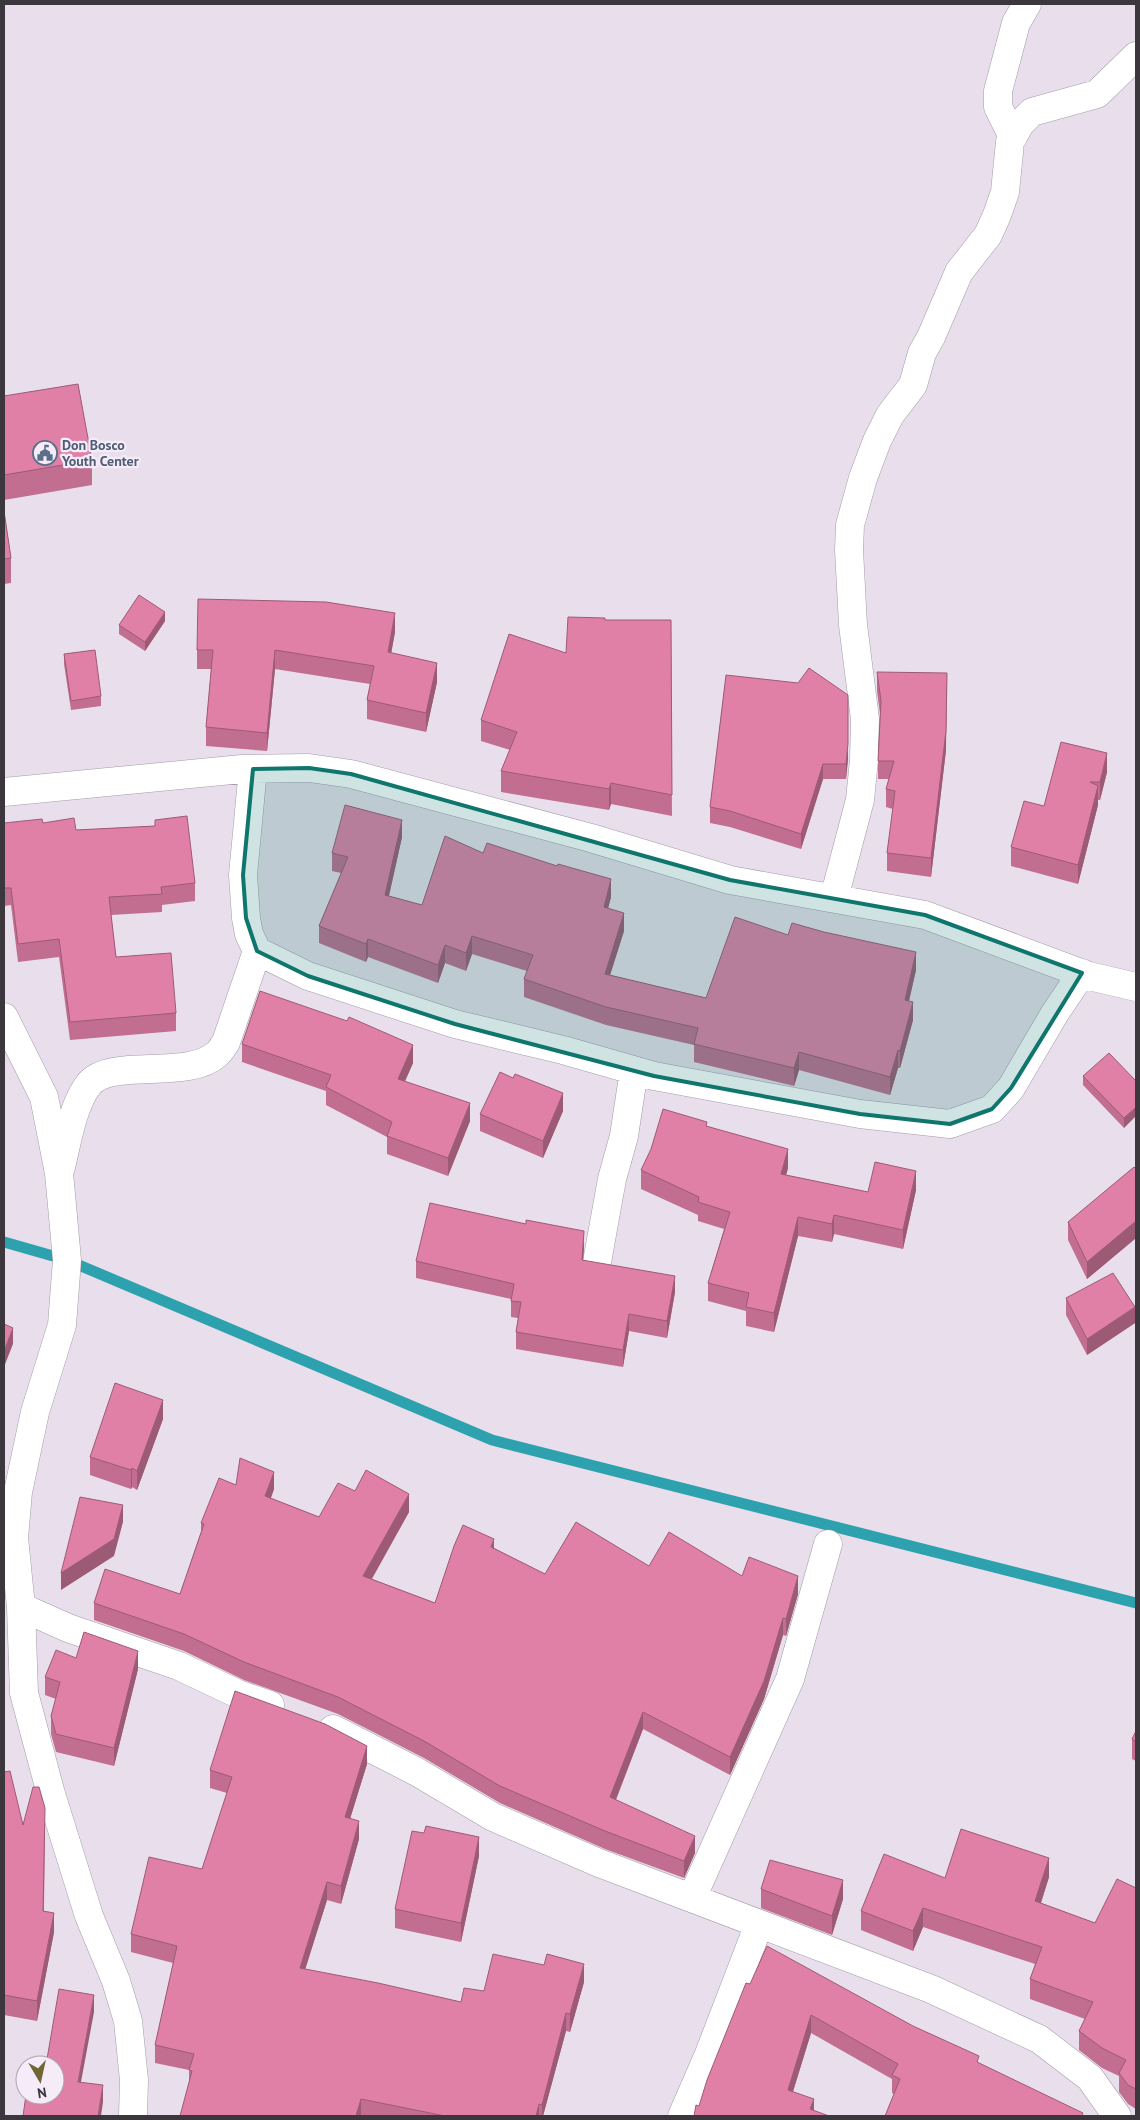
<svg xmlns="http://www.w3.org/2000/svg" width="1140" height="2120" viewBox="0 0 1140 2120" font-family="'PT Sans',sans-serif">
<rect width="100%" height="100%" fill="#e9dfec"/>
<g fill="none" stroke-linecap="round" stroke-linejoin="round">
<path stroke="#2da2ae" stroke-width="11" d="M4,1242L67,1260L492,1440L1136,1603"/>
<defs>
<path id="minor" d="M1013,137L998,107V91L1016,23L1027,4
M253,769L243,875L246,918L249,934L257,951L308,976L455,1024L563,1050L654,1076L860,1114L950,1124L992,1109L1011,1088L1055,1013L1082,973
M4,792L242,769L309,768L351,774L591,838L730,880L925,915L1089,976L1136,987
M834,898L860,800L864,760L865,719L853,625L849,550L850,525L863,478L877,441L890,415L913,385L922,353L931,337L959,272L988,235L997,215L1005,192L1010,142L1020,124L1032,112L1097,94L1136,56
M4,1017L44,1097L59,1173L67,1260L62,1325L35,1412L18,1492L14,1538L21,1607L24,1693L51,1794L89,1916L116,1981L128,2021L134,2080L133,2116
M61,1167C67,1142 73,1104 89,1084C112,1057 187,1081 217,1054C221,1051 223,1046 226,1042L257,951
M597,1262L612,1179L624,1136L634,1070
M21,1607L68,1628L179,1666L238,1694L270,1705
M333,1729L417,1772L493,1817L599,1863L931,1989L1039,2039L1090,2078L1117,2116
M692,1898L790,1679L828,1544
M682,2116L709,2054L759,1924"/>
</defs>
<use href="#minor" stroke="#a49ba8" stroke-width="29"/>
<use href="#minor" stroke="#fff" stroke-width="28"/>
</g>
<path fill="#c16e90" d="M4,396L92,460V485L4,500Z
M4,511L11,558V583L4,584Z
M605,620H671L672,816L611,804L609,810L501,792V771L510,750L481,741V720L566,653Z
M165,621L145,651L119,634V625Z
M395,632L391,653L437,682L426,732L367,719V700L370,684L275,669L267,751L206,746V727L211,669H197V650Z
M64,654L101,696V706L71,710L64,664Z
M877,672L946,750L931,877L887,871V853L893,809L886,807V789L889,779H878V761L880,714L877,691Z
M726,675L848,759L846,779H823L801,849L730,827L710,823V807Z
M1107,772L1100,800H1098V805L1078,884L1011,866V847L1044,806Z
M155,820L195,883V901L162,905V912L111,915L116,957L176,1013V1031L70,1040L59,957L18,962L11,905L4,906V823H43L76,830L155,826Z
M402,837L389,896L422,905L483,853L611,897L608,908L624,931L610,975L706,998L788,935L916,970L909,1001L913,1020L900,1068H898L890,1095L799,1070L794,1086L694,1062V1045L606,1025L524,997V979L527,971L472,954L466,971L445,963L438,983L368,957L366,962L319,943V926L341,873L332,871V853Z
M242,1044L413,1063L405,1081L470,1121L448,1176L387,1154V1137L326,1105V1091L242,1062Z
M1083,1076L1136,1081L1124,1128L1083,1085Z
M563,1111L543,1158L480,1131V1114Z
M707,1126L788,1168L786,1175L868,1192L916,1190L903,1249L834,1234L832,1242L798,1236L774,1332L746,1326V1311L708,1301V1283L724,1229L698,1221V1215L641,1189V1170Z
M1136,1169V1238L1087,1279L1068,1240V1222Z
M584,1247L583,1260L675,1292L667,1338L629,1331L623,1367L516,1349V1332L518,1318L511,1317V1299L416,1278V1261Z
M1066,1298L1135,1323L1087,1355L1066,1315Z
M163,1419L137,1490L132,1487L131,1489L90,1475V1457Z
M236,1485L274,1489L271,1498L319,1517L355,1491L409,1512L372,1579L435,1603L494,1548L545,1574L649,1566L742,1576L798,1594L786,1636L783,1635L764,1699L730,1775L643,1729L616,1800L695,1853L684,1878L605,1849L500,1803L424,1758L338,1714L244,1680L184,1651L94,1620V1603L180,1594L201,1532V1523Z
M76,1658L138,1669L114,1766L56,1752L51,1734V1716L56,1699L45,1695V1677Z
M1136,1731V1761L1132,1759V1739Z
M367,1764L350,1819L359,1839L341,1904L327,1900L305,1969L461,2002L484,1991L584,1982L570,2032L566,2031L543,2116H180L189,2084V2070L155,2063V2045L173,1963L131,1952V1934L202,1869L227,1793L210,1788V1770Z
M4,1772L23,1825L45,1828L44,1911L54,1932L37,2021L4,2015Z
M479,1856L461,1942L395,1928V1909Z
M1049,1877L1041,1903L1095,1923L1136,1888V2109L1128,2104L1119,2092V2076L1102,2068L1079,2050V2031L1085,2019L1030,1999V1979L1035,1964L923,1927L913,1951L861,1930V1911L945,1878Z
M761,1889L843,1899L832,1935L761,1908Z
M746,1983L979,2063L1083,2116L894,2094L892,2093V2079L811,2033L793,2091L699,2106Z"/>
<path fill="#9d5a75" d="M165,612V621L145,651V642Z
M395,613V632L388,671V652Z
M275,650V669L267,751V733Z
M437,663V682L426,732V713Z
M947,673L946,750L931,877V858Z
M848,743V759L846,779V764Z
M1107,753V772L1100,800V782Z
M823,764V779L801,849V834Z
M611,783V804L609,810V789Z
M1098,786V805L1078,884V865Z
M402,820V837L385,913V895Z
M611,879V897L604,924V907Z
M624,913V931L605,991V974Z
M472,936V954L466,971V953Z
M368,939V957L366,962V944Z
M445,945V963L438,983V965Z
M916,952V970L905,1018V1000Z
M913,1002V1020L900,1068V1051Z
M413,1045V1063L398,1097V1079Z
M898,1050V1068L890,1095V1077Z
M799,1052V1070L794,1086V1068Z
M563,1093V1111L543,1158V1141Z
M470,1103V1121L448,1176V1158Z
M1136,1107V1116L1124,1128V1118Z
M788,1149V1168L781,1193V1174Z
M916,1171V1190L903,1249V1230Z
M834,1215V1234L832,1242V1224Z
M798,1217V1236L774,1332V1313Z
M1136,1221V1238L1087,1279V1262Z
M584,1231V1247L582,1276V1260Z
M675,1276V1292L667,1338V1321Z
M1135,1307V1323L1087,1355V1339Z
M629,1314V1331L623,1367V1350Z
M13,1328V1344L4,1367V1351Z
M163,1400V1419L137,1490V1471Z
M132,1468V1487L131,1489V1470Z
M274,1472V1489L265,1513V1496Z
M409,1494V1512L363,1594V1576Z
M123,1505V1522L114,1556L61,1590V1573Z
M494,1539V1556L491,1547Z
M798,1576V1594L786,1636V1619Z
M783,1618V1635L764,1699L730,1775V1757Z
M138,1651V1669L114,1766V1748Z
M643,1712V1729L610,1814V1797Z
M367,1746V1764L345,1835V1817Z
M359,1821V1839L341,1904V1886Z
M695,1836V1853L684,1878V1861Z
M479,1837V1856L461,1942V1923Z
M1049,1858V1877L1035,1921V1901Z
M843,1880V1899L832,1935V1916Z
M327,1882V1900L300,1986V1968Z
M923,1908V1927L913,1951V1931Z
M54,1913V1932L37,2021V2001Z
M584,1964V1982L570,2032V2014Z
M94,1995V2012L78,2098V2082Z
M566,2013V2031L543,2116H542V2105Z
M811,2015V2033L788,2108V2090Z
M103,2085V2102L101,2116H98Z
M361,2099V2116H356Z
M814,2099V2116L810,2109Z
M539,2104V2116H536Z"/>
<path fill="#e080a7" stroke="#9d5a75" d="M78,384L92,460L4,475V396Z
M4,511L11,558L4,559Z
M139,595L165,612L145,642L119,625Z
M198,599L326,602L395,613L388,652L437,663L426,713L367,700L374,666L275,650L267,733L206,727L213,650H197Z
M568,617L605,618V620H671L672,795L611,783L609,789L501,771L517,732L481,720L509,634L566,653Z
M95,650L101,696L71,701L64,654Z
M809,668L848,695V743L846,764H823L801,834L730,811L710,807L726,675L798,683Z
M877,672L947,673L946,731L931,858L887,853L895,791L886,789L894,761H878L881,701Z
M1061,742L1107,753L1100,782H1090L1098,786L1078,865L1011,847L1024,801L1044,806Z
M345,805L402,820L385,895L422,905L445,836L483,853L487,843L557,866L558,864L611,879L604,907L624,913L605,974L706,998L735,917L788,935L792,923L824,932L916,952L905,1000L913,1002L900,1051L898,1050L890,1077L799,1052L794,1068L694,1044L698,1028L606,1007L524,979L533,955L472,936L466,953L445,945L438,965L368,939L366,944L319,926L348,857L332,853Z
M187,816L195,883L161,887L162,894L109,897L116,957L171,953L176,1013L70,1022L59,939L18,944L11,888H4V823L42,819L43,823L74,818L76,830L155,826V820Z
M260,991L347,1021L349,1017L413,1045L398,1079L470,1103L448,1158L387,1136L392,1122L326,1087L331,1075L242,1044Z
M1109,1053L1136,1081V1107L1124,1118L1083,1076Z
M500,1072L513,1078L515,1074L563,1093L543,1141L480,1114Z
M663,1109L707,1122L706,1126L788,1149L781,1174L868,1192L875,1162L916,1171L903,1230L834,1215L832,1224L798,1217L774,1313L746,1307L749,1293L708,1283L730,1212L698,1202L699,1197L641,1170L651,1149Z
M1134,1167L1136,1169V1221L1087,1262L1068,1222Z
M430,1203L526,1224V1220L584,1231L582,1260L675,1276L667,1321L629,1314L623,1350L516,1332L521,1302L511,1301L514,1284L416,1261Z
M1113,1273L1135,1307L1087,1339L1066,1298Z
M4,1324L13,1328L4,1351Z
M115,1383L163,1400L137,1471L132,1468L131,1470L90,1457Z
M240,1458L274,1472L265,1496L319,1517L338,1483L355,1491L366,1470L409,1494L363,1576L435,1603L454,1546L463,1525L494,1539L491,1547L545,1574L576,1522L649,1566L669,1532L742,1576L749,1557L798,1576L786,1619L783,1618L764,1681L730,1757L643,1712L610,1797L695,1836L684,1861L605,1831L500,1786L424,1741L338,1697L244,1662L184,1634L94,1603L105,1569L180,1594L204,1524L201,1523L219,1478L236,1485Z
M80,1497L123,1505L114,1539L61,1573Z
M84,1632L138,1651L114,1748L56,1734L51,1716L60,1682L45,1677L56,1650L76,1658Z
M235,1691L325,1724L367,1746L345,1817L359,1821L341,1886L327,1882L300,1968L378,1983L461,2002L464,1988L484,1991L493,1954L544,1965L547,1954L584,1964L570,2014L566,2013L542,2105L539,2104L536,2116H445L361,2099L356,2116H180L192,2071L189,2070L194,2054L155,2045L177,1946L131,1934L149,1857L202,1869L232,1777L210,1770Z
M1136,1731V1742L1132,1739Z
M10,1771L23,1825L33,1787H39L45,1808L43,1911L54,1913L37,2001L4,1995V1772Z
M426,1826L479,1837L461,1923L395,1909L412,1831L424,1833Z
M961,1829L1049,1858L1035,1901L1095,1923L1117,1879L1136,1888V2089L1128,2085L1119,2073L1126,2060L1102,2048L1079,2031L1093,2002L1030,1979L1042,1947L923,1908L913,1931L861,1911L884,1854L945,1878Z
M770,1860L843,1880L832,1916L761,1889Z
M767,1946L913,2026L979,2056L977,2062L1083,2113L1082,2116H885L900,2079L892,2075L898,2064L811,2015L788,2090L814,2099L810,2109L829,2116H694L696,2105L699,2106L707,2080L746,1983L750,1984Z
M59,1989L94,1995L78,2082L103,2085L98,2116H23L26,2095H55V2065H46Z"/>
<path fill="#0f766e" fill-opacity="0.2" stroke="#0f766e" stroke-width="4" stroke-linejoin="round" d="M309,768L351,774L730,880L925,915L1082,973L1011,1088L992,1109L950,1124L860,1114L654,1076L455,1024L308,976L257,951L246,918L243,875L253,769Z"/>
<defs>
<symbol id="civic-ring" viewBox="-11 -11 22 22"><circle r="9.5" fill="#f6ecf9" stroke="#5c6f8a" stroke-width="1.5"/><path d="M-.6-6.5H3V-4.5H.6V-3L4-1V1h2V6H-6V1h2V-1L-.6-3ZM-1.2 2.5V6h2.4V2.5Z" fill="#5c6f8a"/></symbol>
</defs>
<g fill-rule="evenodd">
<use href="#civic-ring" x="31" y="439" width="28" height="28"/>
</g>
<g text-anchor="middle" stroke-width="4.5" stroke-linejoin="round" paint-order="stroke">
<g font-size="14" font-weight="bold" fill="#4e5e75" stroke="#f6ecf9" text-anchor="start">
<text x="62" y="450">Don Bosco<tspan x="62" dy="16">Youth Center</tspan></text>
</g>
</g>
<rect width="1140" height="2120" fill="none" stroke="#3b373c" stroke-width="10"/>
<g transform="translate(40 2080) rotate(171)"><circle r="24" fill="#f6ecf9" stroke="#aba4ad"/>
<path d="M0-4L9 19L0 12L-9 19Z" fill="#706734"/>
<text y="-8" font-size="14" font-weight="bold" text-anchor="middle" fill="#3b373c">N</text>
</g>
</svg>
